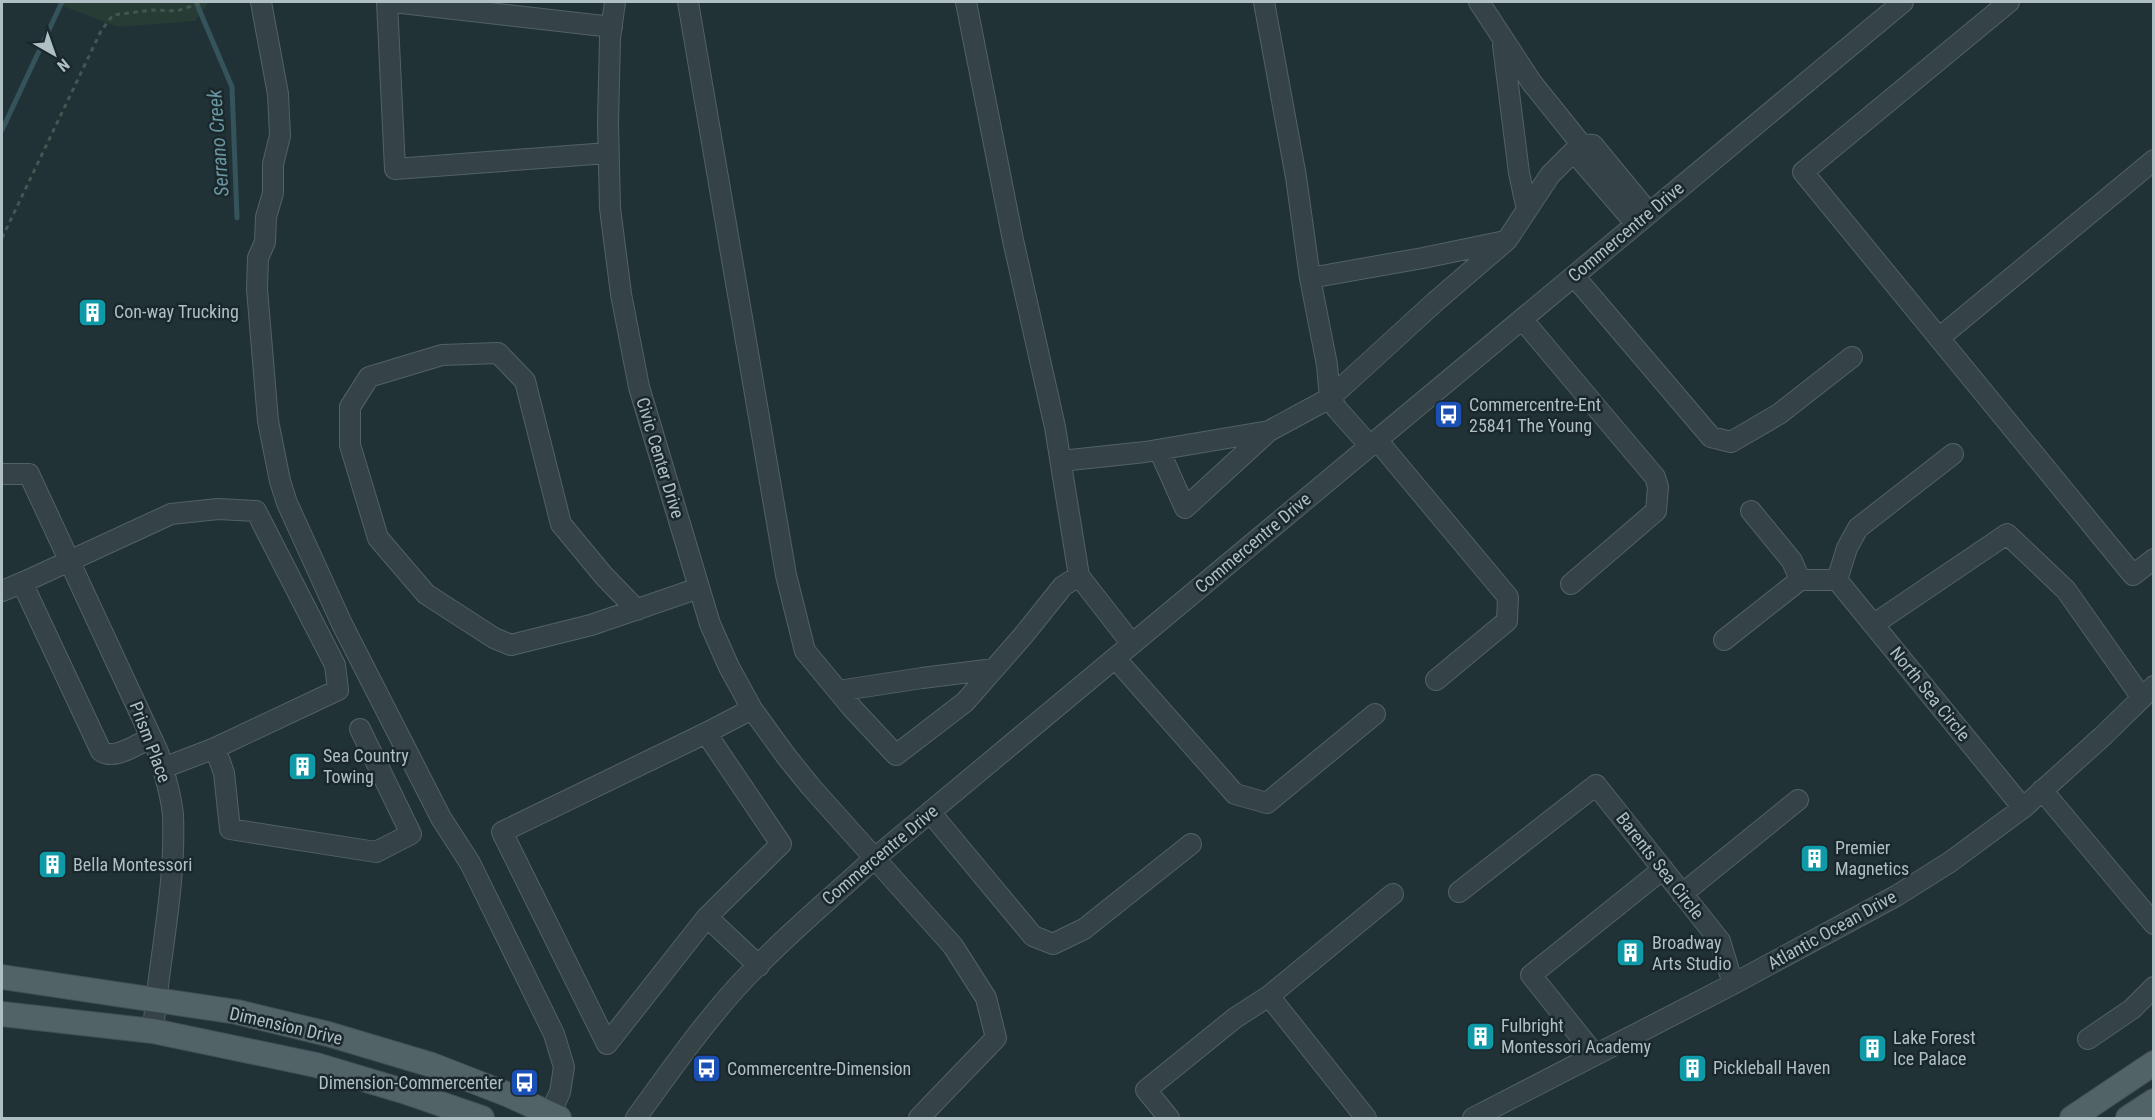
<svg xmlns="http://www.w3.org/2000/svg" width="2155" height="1120" viewBox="0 0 2155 1120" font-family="'Roboto Condensed',sans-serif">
<rect width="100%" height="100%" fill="#213237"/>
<path fill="#263c34" d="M52,2H209L195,21L118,27Z"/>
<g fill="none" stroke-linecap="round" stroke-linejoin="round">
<path stroke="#34535b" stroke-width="5" d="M196,2L232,87L237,218
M2,130L62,2"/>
<defs>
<path id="minor" d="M261,2L278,94L280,136L273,164V193L266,217L265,242L258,258L257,289L268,421L280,481L287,503L342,624L441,818L470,863L554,1034L564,1067L560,1092L550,1114
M387,2L395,169L608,153
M393,2L612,27
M615,2L610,38L608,123L610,208L621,294L639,387L710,624L729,667L752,709L786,756L811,787L953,946L986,998L996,1038L919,1118
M688,2L786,575L805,651L853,709L896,755L965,702L1022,637L1063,586L1079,576
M966,2L1013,240L1055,427L1079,576L1132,644
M1264,2L1296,177L1310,278L1327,365L1330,398L1337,409L1370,446
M2009,2L1803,172L2133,575L2154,559
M1503,45L1519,173L1527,210
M1636,224L1580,159L1581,144L1593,145L1649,213
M1574,276L1711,437L1731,442L1779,414L1852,357
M1310,278L1423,258L1505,241
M1522,319L1655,477L1658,487L1656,511L1571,584
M1939,338L2154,160
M1377,440L1508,597L1507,621L1436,680
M1159,450L1185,508L1269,431
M1061,461L1145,452L1269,431L1330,398L1435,302L1507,240L1550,175L1581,144L1532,83L1479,2
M2,474H29L158,752C164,772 171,793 173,815C176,887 159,959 153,1031
M1751,511L1792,561L1800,580
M1837,580L2023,808
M1837,580L1847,548L1858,528L1953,454
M2,591L26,581
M637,610L604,576L561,524L525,381L498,353L442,355L369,377L350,407V445L378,538L426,594L494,638L511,645L591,625L699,588
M1874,624L2007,534L2066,590L2142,698
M1724,640L1800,580H1837
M1115,658L1235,794L1267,803L1375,714
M838,691L922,678L994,669
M706,733L752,709
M151,738C137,744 114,761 101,751L26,591V581L171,514L218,509L256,511L335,665L338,690L215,748
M163,768L215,748L224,773L230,829L376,852L411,834L360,729
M2042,790L2154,924
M930,812L1033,936L1053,944L1084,929L1191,844
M1459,892L1596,785L1720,941L1733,984
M1682,894L1798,800
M707,917L607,1044L502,832L706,733L781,844L707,917L759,966
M1269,996L1366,1118
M2088,1039L2132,1009L2154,987
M1595,1055L1531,975L1663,869
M636,1118C668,1074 700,1028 737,987C780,941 828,900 875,858L1903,2
M1169,1118L1146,1090L1235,1018L1269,996L1393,894
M1473,1118L1733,984L1896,896L1950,862L2023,808L2104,735L2154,686"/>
<path id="major" d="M2,977L237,1012L328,1034L432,1065L509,1095L559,1118
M2,1014L153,1031L316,1065L403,1091L482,1118
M2072,1118L2154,1063
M2128,1118L2154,1101"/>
</defs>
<use href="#minor" stroke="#526165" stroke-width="22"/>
<use href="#major" stroke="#414f54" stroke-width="26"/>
<path stroke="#435751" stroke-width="3" stroke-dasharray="4.5 4.5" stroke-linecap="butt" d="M2,238L101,31L113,15L152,10L177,11L204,2"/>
<use href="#minor" stroke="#354347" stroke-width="20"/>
<use href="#major" stroke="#526367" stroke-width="24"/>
</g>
<defs>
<symbol id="building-square" viewBox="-11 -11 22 22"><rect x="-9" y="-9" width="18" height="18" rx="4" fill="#0f9aa8" stroke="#1a282c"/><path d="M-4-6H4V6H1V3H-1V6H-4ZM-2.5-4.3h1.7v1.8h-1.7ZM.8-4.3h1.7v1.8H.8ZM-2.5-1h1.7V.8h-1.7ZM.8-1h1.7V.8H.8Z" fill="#fff"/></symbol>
<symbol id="bus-square" viewBox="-11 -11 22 22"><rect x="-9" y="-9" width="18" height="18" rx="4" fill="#1a4fb4" stroke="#1a282c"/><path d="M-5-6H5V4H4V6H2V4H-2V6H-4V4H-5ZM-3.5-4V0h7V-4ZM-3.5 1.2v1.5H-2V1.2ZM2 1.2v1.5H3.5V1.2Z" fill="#fff"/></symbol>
</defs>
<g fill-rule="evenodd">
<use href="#building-square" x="76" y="296" width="33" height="33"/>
<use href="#bus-square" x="1432" y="398" width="33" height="33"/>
<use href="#building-square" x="286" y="750" width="33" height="33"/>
<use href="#building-square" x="1798" y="842" width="33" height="33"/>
<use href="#building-square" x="36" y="848" width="33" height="33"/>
<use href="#building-square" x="1614" y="936" width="33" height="33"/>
<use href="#building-square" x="1464" y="1020" width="33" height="33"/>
<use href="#building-square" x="1856" y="1032" width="33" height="33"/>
<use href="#building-square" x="1676" y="1052" width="33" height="33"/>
<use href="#bus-square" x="690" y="1052" width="33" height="33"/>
<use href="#bus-square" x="508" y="1066" width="33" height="33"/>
</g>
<g text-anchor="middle" stroke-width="5" stroke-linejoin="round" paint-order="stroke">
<g font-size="18" fill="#afbfc4" stroke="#1a282c">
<text transform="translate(1626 232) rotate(-40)" y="6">Commercentre Drive</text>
<text transform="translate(660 458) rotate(73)" y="6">Civic Center Drive</text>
<text transform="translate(1253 543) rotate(-40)" y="6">Commercentre Drive</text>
<text transform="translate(1930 694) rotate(51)" y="6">North Sea Circle</text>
<text transform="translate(150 742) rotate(69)" y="6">Prism Place</text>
<text transform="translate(880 855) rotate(-40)" y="6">Commercentre Drive</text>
<text transform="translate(1660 866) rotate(52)" y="6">Barents Sea Circle</text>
<text transform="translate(1832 930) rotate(-29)" y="6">Atlantic Ocean Drive</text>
<text transform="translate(286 1026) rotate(13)" y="6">Dimension Drive</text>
</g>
<g font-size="18" fill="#afbfc4" stroke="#1a282c" text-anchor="start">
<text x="114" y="318">Con-way Trucking</text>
<text x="1469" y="411">Commercentre-Ent<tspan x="1469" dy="21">25841 The Young</tspan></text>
<text x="323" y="762">Sea Country<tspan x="323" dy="21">Towing</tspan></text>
<text x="1835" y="854">Premier<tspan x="1835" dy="21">Magnetics</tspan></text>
<text x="73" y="871">Bella Montessori</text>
<text x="1652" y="949">Broadway<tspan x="1652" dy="21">Arts Studio</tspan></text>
<text x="1501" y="1032">Fulbright<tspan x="1501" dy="21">Montessori Academy</tspan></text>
<text x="1893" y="1044">Lake Forest<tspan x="1893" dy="21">Ice Palace</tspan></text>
<text x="1713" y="1074">Pickleball Haven</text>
<text x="727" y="1075">Commercentre-Dimension</text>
<text x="503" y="1089" text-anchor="end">Dimension-Commercenter</text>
</g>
<g font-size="20" font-style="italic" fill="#6996a2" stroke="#1a282c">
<text transform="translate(218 143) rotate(-94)" y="7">Serrano Creek</text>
</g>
</g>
<rect width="2155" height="1120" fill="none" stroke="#afbfc4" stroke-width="6"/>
<g transform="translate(54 54) rotate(140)" stroke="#1a282c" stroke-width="4.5" paint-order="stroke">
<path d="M0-4.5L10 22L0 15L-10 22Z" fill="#afbfc4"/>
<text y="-9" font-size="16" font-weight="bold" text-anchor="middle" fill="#afbfc4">N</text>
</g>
</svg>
